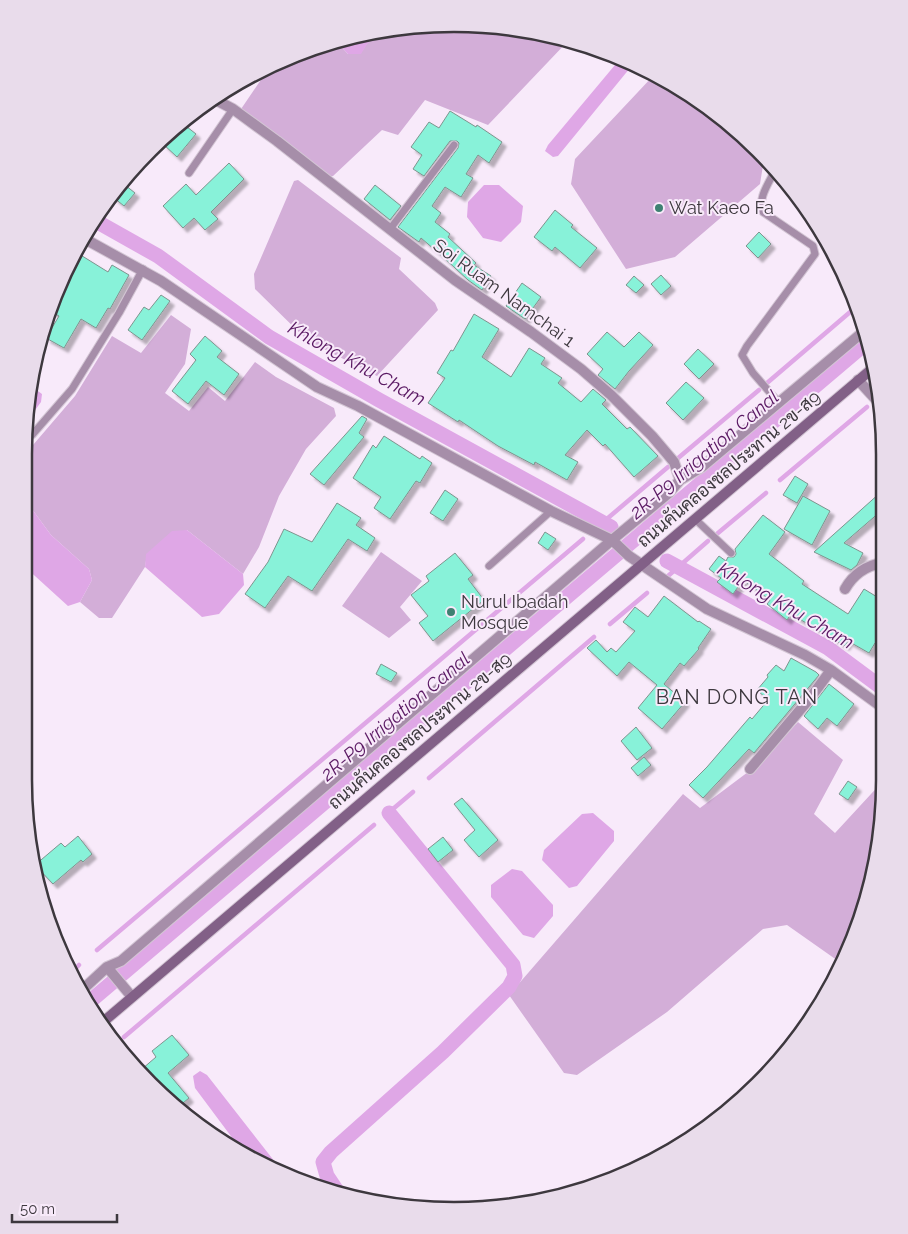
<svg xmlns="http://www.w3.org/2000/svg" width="908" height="1234" viewBox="0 0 908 1234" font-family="Raleway,Sarabun,sans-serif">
<defs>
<filter id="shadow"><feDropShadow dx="4.5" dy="4.5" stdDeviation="1" flood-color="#0004"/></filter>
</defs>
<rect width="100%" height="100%" fill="#f8eafa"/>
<path fill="#d3aed8" d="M426,25L510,27L568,41L488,125L425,100L398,135L382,130L333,176L320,177L239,112L271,65L336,41L348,54H360L374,33Z
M656,75L669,82L738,131L764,159L760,184L675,257L626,269L571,184L575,159L653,76Z
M298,180L401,258L399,269L435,303L438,310L377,376L308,341L255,289L254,274L294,181Z
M171,315L191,329L185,364L165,393L189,411L208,387L225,401L255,362L276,377L334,408L336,416L306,449L279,496L259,547L243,574L187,530L147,554L145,567L112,618H99L80,602L92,580L89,569L51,535L29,505L24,503L25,444L33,445L75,396L112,336L141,353Z
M381,552L422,581L400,607L411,620L389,638L342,606Z
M798,722L843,760L814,814L835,833L883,781V808L862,918L841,963L787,925L763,929L667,1012L577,1075L564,1073L509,995L683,794L700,808L760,763Z"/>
<path fill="#dfa7e6" d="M374,33L361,54H348L336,41Z
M620,59L630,64V68L558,156L553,157L545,151L548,145Z
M484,185H499L523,206L521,222L501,242L483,238L467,217L468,202Z
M31,389H35L42,394L41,402L25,424Z
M24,503L29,505L51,535L89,569L92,580L80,602L68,606L24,566Z
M187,530L243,574L244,585L219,614L202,617L145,567L146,554L172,531Z
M593,813L614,831V841L577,886L569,888L542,860L544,850L582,814Z
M512,869L522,871L553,905V916L534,938L523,935L491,897V885Z
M200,1071L207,1075L275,1162L278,1171L263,1166L242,1151L195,1088L193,1076Z"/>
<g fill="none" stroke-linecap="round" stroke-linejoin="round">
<path stroke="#dfa7e6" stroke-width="4.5" d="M767,383L856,307
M677,459L759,390
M780,480L867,407
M595,529L668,467
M718,533L766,493
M668,576L708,541
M610,624L647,593
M429,778L594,637
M387,814L413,792
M97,950L583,539
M72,972L79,965
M124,1037L374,825"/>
<path stroke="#dfa7e6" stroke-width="15" d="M94,220L158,256L269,337L379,400L611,527
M667,561L828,648L882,688
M88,1003L866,343
M337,1191L327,1176L323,1162L331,1152L443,1052L509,987L515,976L513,965L389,813"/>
</g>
<path fill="#88f2d9" stroke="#7e948e" filter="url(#shadow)" d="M450,111L476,127L477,125L502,142L489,163L478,155L466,174L473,178L461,197L445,187L432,206L441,213L435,222L450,234L448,237L476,263L474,265L491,276L482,290L468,280L442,256L421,238L419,242L398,227L458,148L459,143L457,141H450L424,176L413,169L422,155L411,147L429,122L439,128Z
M182,123L196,134L177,157L163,144Z
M229,163L244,179L211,212L218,219L205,230L194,218L183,228L163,206L186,184L196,195Z
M125,185L135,193L124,206L113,197Z
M375,185L401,206L390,220L364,199Z
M555,210L573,225L571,227L597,248L580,268L555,247L552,251L534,237Z
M759,232L771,244L758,258L746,246Z
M79,254L108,272L112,265L129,275L110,309L108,308L96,328L81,319L64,348L46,338L59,316L52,312Z
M661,275L671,286L661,295L651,284Z
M634,276L644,285L636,293L626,285Z
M522,283L541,297L525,319L506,306Z
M161,295L170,301L142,340L128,330L144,307L149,310Z
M474,314L499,329L482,357L511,377L529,348L545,358L541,364L562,378L558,383L581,402L593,389L606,400L602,404L627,429L630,427L658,456L634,477L605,444L603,446L587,430L565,455L578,462L567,480L535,462L534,465L498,446L459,420L458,422L428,403L445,378L437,373L451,350L453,351Z
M607,332L624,347L639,332L653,345L629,371L615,389L598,375L603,369L587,354Z
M205,336L222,351L217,357L239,374L224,395L206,381L188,404L172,391L196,360L190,354Z
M698,349L714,364L699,379L684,364Z
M686,382L704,398L683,420L666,403Z
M362,416L367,419L359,433L364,437L324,485L310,474Z
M384,436L420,459L422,456L432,463L420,483L416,481L390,519L374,508L381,497L353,478L373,445L376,448Z
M795,476L808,484L797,503L783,495Z
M445,490L458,499L443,521L430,513Z
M881,492V511L844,543L863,553L857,565L851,570L814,552Z
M803,496L830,511L812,545L784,529Z
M337,503L361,518L356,525L375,538L367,551L348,539L312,591L288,576L265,608L245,594L268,562L284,529L312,542Z
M763,515L785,532L769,554L804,581L802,584L848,614L864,589L882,600V648L875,643L869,653L848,641L845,646L791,614L787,620L767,604L770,600L743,580L733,594L717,582L721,578L709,569L719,556L726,561L728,557H734L736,554L735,549Z
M545,532L556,539L548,550L538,543Z
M455,553L473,575L468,579L484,600L433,641L419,623L428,616L411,595L429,581L426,576Z
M664,596L698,622L699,621L711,629L698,648L699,649L684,666L680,663L664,684L685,702L662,729L638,708L657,685L629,662L617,676L587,648L596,640L607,652L611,648L616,652L635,631L623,622L635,607L648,617Z
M791,658L816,672L819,675L754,753L749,749L703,798L689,785L707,767L750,717L752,719L768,700L757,690L768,677L767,675L776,665L784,671Z
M381,664L397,673L391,682L376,674Z
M829,684L854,704L837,726L827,718L818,729L804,716Z
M636,727L652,748L637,760L621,741Z
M644,757L651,765L638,776L631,768Z
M848,781L857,787L848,800L839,794Z
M462,798L498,840L479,857L464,840L475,830L454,804Z
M78,836L92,854L83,862L81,860L53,884L35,865L61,843L65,847Z
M443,837L453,850L438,862L428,849Z
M172,1035L189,1055L168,1073L189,1098L177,1108L170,1103L142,1069L156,1057L152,1051Z"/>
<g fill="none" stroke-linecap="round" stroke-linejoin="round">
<defs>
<path id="lane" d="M775,170C769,183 757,199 763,212L813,246L815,254L747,346L742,355L753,373L779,403
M189,173L233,109
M390,229L454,145
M32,435L72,389L119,313L143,269
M695,519L731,553
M489,566L551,511"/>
<path id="street" d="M214,99L233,109L277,141L455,280L531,332L581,369L611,395L652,436L674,462L680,480
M85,239L161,281L317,387L358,406L551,511L612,540L629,556L707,609L805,655L831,670L883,708
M858,380L881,405
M845,589C853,575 864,566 882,563
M750,769L811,697L831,670
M107,967L132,997
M80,992L107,967L121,961L612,540L669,493L680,480L702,467L863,332"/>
<path id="secondary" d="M103,1022L873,368"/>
</defs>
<use href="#lane" stroke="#d3c6d4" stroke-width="9"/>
<use href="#street" stroke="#d3c6d4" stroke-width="12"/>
<use href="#secondary" stroke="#d3c6d4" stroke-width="12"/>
<use href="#lane" stroke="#a68ea9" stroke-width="7"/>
<use href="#street" stroke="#a68ea9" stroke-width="10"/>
<use href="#secondary" stroke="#826087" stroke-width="10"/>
</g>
<g fill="#3e8172" stroke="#f8eafa" stroke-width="2">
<circle cx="659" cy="208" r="5"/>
<circle cx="451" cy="612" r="5"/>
</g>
<g text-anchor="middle" stroke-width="4" stroke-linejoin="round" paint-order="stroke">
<g font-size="18" fill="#3d383e" stroke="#f8eafa" text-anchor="start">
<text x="669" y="214">Wat Kaeo Fa</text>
<text x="461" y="608">Nurul Ibadah<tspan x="461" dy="21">Mosque</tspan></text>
</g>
<g font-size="18" fill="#3d383e" stroke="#f8eafa">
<text transform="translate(504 293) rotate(36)" y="6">Soi Ruam Namchai 1</text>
<text transform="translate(729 469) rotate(-40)" y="6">ถนนคันคลองชลประทาน 2ข-ส9</text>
<text transform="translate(420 731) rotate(-40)" y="6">ถนนคันคลองชลประทาน 2ข-ส9</text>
</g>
<g font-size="19" font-style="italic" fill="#5a1963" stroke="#f8eafa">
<text transform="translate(357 363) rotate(29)" y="7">Khlong Khu Cham</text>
<text transform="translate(704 454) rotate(-40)" y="7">2R-P9 Irrigation Canal</text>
<text transform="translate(786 605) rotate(30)" y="7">Khlong Khu Cham</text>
<text transform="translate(395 716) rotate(-40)" y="7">2R-P9 Irrigation Canal</text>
</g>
<g font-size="20" letter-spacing="1" fill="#3d383e" stroke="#f8eafa">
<text x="737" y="704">BAN DONG TAN</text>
</g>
</g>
<path d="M0 0H908V1234H0ZM454 32H454A422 422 0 0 1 876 454V780A422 422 0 0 1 454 1202H454A422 422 0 0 1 32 780V454A422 422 0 0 1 454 32Z" fill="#e9dceb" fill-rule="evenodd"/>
<path fill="none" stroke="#3d383e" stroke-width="2.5" d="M454 32H454A422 422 0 0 1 876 454V780A422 422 0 0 1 454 1202H454A422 422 0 0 1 32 780V454A422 422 0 0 1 454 32Z"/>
<path d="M12 1214v8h105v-8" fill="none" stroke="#3d383e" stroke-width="2.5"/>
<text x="20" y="1214" font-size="15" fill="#3d383e" stroke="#f8eafa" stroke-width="4" paint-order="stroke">50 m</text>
</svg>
